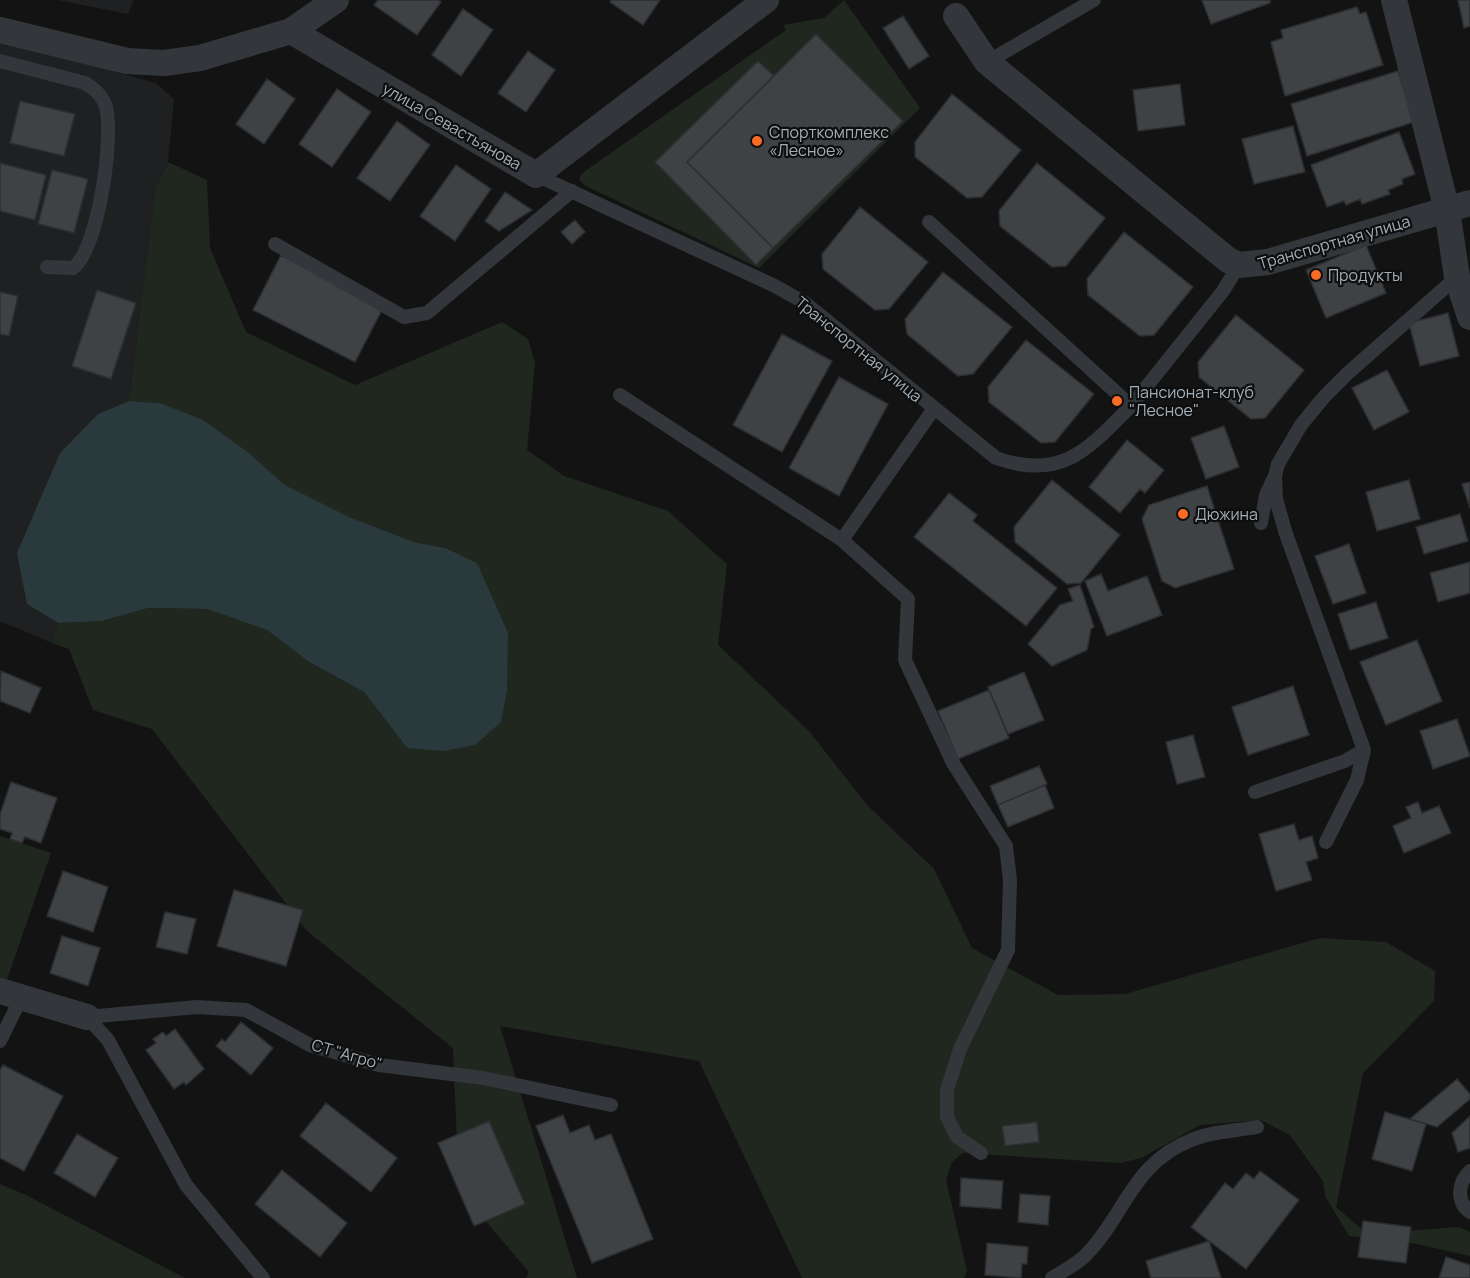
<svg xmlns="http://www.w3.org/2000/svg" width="1470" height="1278" viewBox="0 0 1470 1278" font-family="Manrope,sans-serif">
<rect width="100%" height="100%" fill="#131314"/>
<path fill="#1f2021" d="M57,0H134L128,14Z
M0,40L156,83L174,99L168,162L155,189L129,401L98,414L27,604L58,623L52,643L0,621Z"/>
<path fill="#20271f" d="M844,0L920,108L759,268L586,186L579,180L581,174L786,30L783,25L824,18Z
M168,162L207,180L210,248L246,332L355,385L502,322L528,339L535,363L527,450L564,476L668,511L727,564L718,645L809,731L868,806L934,869L972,948L1058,995L1125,994L1320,938L1386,942L1435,971L1434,1001L1363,1073L1336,1207L1367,1234L1459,1227L1470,1232V1256L1417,1244L1349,1236L1325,1196L1323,1181L1290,1135L1261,1120L1200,1125L1141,1158L1120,1163L963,1153L952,1162L946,1180L967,1271L964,1278H802L699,1061L500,1026L577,1278H526L529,1272L459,1190L453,1048L307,931L152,729L93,710L69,649L52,643L58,623L102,621L148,608L207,609L267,630L309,662L364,692L407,748L488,591L477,563L447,548L414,542L348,517L285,485L249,453L160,403L129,401L155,189Z
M0,836L51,853L4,988L0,987Z
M0,1184L26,1195L185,1278H0Z"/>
<path fill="#2a393b" d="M129,401L160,403L203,420L249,453L285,485L349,517L414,542L446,548L477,563L508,633L507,690L501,722L475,745L444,751L407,748L364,692L309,662L267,630L207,609L148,608L102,621L58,623L27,604L17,553L60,453L98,414Z"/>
<path fill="#3f4245" stroke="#2d2e31" stroke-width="1.5" d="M378,0H438L441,2L417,35L374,5Z
M611,0H660L643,25L610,2Z
M1202,0H1270V3L1211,24Z
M1458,0H1470V26L1464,28Z
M1357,7L1360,14L1366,12L1383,65L1285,96L1271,42L1283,38L1281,30Z
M463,9L493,30L461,76L432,55Z
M903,16L929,56L909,69L883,28Z
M816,34L903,121L773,248L687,162Z
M528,51L555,70L526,112L498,93Z
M758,61L774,76L687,162L773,248L756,265L655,162Z
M1398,71L1414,122L1307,156L1291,104Z
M267,79L295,99L264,144L236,124Z
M1180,84L1185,125L1138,131L1133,90Z
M337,89L371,112L332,167L299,144Z
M952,94L1021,150L982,197L967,198L915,157V142Z
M20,101L75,114L64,156L10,143Z
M397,121L430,145L390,201L357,178Z
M1293,126L1305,172L1254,184L1242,139Z
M1399,132L1415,174L1402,179L1403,184L1388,190L1390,194L1362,204L1360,199L1346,205L1344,201L1327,207L1311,165Z
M0,163L46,175L35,220L0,211Z
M1037,163L1105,218L1066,266L1052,267L1000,226L999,211Z
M456,165L491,189L455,241L420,216Z
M52,170L88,179L74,233L38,224Z
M505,192L532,210L499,231L485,221Z
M860,207L928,262L889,309L875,310L823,269L822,254Z
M575,220L585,232L572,244L561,232Z
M1124,232L1193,287L1154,335L1140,336L1088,295L1087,279Z
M1366,245L1386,293L1326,318L1306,270Z
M281,255L383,308L355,362L253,310Z
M943,272L1012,327L973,374L958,376L907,334L905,319Z
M97,290L136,303L111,379L72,366Z
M0,292L18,296L9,336L0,334Z
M1448,313L1459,356L1420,366L1409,323Z
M1236,315L1304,370L1265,418L1251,419L1199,377L1198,362Z
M782,334L832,361L782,452L733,425Z
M1026,340L1094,394L1055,442L1041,443L989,402L988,387Z
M1387,370L1409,412L1374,430L1352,388Z
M839,377L888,404L839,496L789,468Z
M1224,426L1239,467L1206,479L1191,438Z
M1127,440L1164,470L1145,493L1140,489L1120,513L1089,487Z
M1052,480L1120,535L1081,583L1067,584L1015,542L1014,527Z
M1409,480L1420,519L1377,531L1366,492Z
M1470,482V508L1462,484Z
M1207,486L1234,569L1175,588L1162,581L1142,519L1149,505Z
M949,493L977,515L973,521L1057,588L1026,626L914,537Z
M1460,514L1468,541L1424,554L1416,527Z
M1349,544L1366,593L1333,604L1315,556Z
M1470,562V593L1438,602L1430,573Z
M1101,574L1108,591L1147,576L1162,615L1107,636L1085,581Z
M1080,585L1094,627L1091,629L1087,650L1052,666L1028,644L1060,605L1073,601L1068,589Z
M1376,602L1388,638L1350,650L1338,614Z
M1417,640L1442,701L1386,725L1360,662Z
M1,671L41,688L30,713L0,701Z
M1024,672L1044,720L1008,734L988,687Z
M1293,686L1309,735L1248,755L1232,707Z
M989,690L1009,738L958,759L938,711Z
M1457,719L1470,756L1433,769L1420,731Z
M1193,735L1205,777L1177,784L1166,742Z
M1039,766L1047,784L998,805L990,786Z
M11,782L57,798L41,843L25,837L22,843L10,839L12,833L0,829V814Z
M1045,785L1054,808L1008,827L998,805Z
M1418,802L1422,813L1439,806L1451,833L1404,853L1393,826L1411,818L1406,807Z
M1294,824L1299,840L1312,836L1318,858L1306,862L1312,880L1276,891L1259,834Z
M63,871L108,887L93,932L47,916Z
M234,890L303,910L286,966L217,946Z
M165,912L196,919L187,954L156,947Z
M62,936L100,948L88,986L50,973Z
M241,1022L273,1048L251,1075L216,1046L222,1039L225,1042Z
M175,1029L204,1069L186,1085L184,1082L174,1089L146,1050L156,1043L153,1039L163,1032L166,1036Z
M3,1065L63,1096L24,1171L0,1158V1070Z
M1457,1079L1470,1094V1099L1437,1127L1410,1119Z
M326,1103L397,1158L371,1192L300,1136Z
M1385,1112L1426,1124L1412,1171L1372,1159Z
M563,1115L570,1133L589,1125L595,1140L611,1134L653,1239L592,1263L536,1126Z
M1470,1116V1148L1458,1152L1452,1133Z
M489,1121L525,1204L474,1226L438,1143Z
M1037,1122L1039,1142L1005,1146L1002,1126Z
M77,1134L118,1158L95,1197L54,1173Z
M282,1170L347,1223L320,1257L255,1204Z
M1260,1171L1299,1200L1246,1269L1191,1227L1225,1183L1233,1189L1246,1173L1254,1179Z
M961,1178L1003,1181L1001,1209L960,1206Z
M1020,1194L1050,1196L1048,1225L1018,1222Z
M1363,1221L1411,1227L1406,1263L1358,1257Z
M1209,1241L1221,1278H1151L1146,1261Z
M987,1243L1028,1247L1027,1264H1022L1021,1278L985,1275Z
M1446,1257L1470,1265V1278H1439Z"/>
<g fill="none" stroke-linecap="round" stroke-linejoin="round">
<path stroke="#33363a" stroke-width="14" d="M0,61L85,83C95,89 103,96 106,107C114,139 98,250 73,268L47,267
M987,62L1094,0
M536,175L775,286L805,303L996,458C1062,481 1087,450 1131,406
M929,222L1131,406L1223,291L1239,265
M275,244L404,317L427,313L572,191
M620,395L842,540L908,599L905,660L953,763L1006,846L1010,880L1008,950L960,1049L947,1090V1117L957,1137L981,1153
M1261,523L1266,495L1274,478
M842,540L933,410
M1255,792L1345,761L1364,750
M1326,842L1357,780L1364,750L1285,531L1276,499L1275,476L1278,464L1301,425L1324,397L1348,373L1457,277
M87,1017L197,1007L246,1010L310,1045L379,1065L483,1078L611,1105
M87,1017L108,1040L186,1185L263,1278
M0,1041L21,998
M1470,1171C1458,1182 1456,1202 1470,1212
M1052,1278C1063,1271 1077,1264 1086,1255C1126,1214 1132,1162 1194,1139C1212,1131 1237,1131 1257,1127"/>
<path stroke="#33363a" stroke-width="26" d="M1394,0L1447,210L1457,277L1470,317
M956,16L987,62L1228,260L1239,265L1268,262L1470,203
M0,30L127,61L164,63L200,58L291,31L336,0
M291,31L536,175L766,0
M0,991L87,1017"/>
</g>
<g fill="#fa6c25" stroke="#0e0e0f" stroke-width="2">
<circle cx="757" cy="141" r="6"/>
<circle cx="1316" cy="275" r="6"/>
<circle cx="1117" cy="401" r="6"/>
<circle cx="1183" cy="514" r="6"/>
</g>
<g text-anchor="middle" stroke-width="4.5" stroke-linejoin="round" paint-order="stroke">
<g font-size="16" fill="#a3afb6" stroke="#0e0e0f">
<text transform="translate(452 126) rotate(30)" y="6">улица Севастьянова</text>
<text transform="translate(1334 242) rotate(-16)" y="6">Транспортная улица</text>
<text transform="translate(859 349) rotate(39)" y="6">Транспортная улица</text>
<text transform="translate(347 1054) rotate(16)" y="6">СТ "Агро"</text>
</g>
<g font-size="16" fill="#a3afb6" stroke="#0e0e0f" text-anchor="start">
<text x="769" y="138">Спорткомплекс<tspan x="769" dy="18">«Лесное»</tspan></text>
<text x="1328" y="281">Продукты</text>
<text x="1129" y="398">Пансионат-клуб<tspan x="1129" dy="18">"Лесное"</tspan></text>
<text x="1195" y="520">Дюжина</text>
</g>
</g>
</svg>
